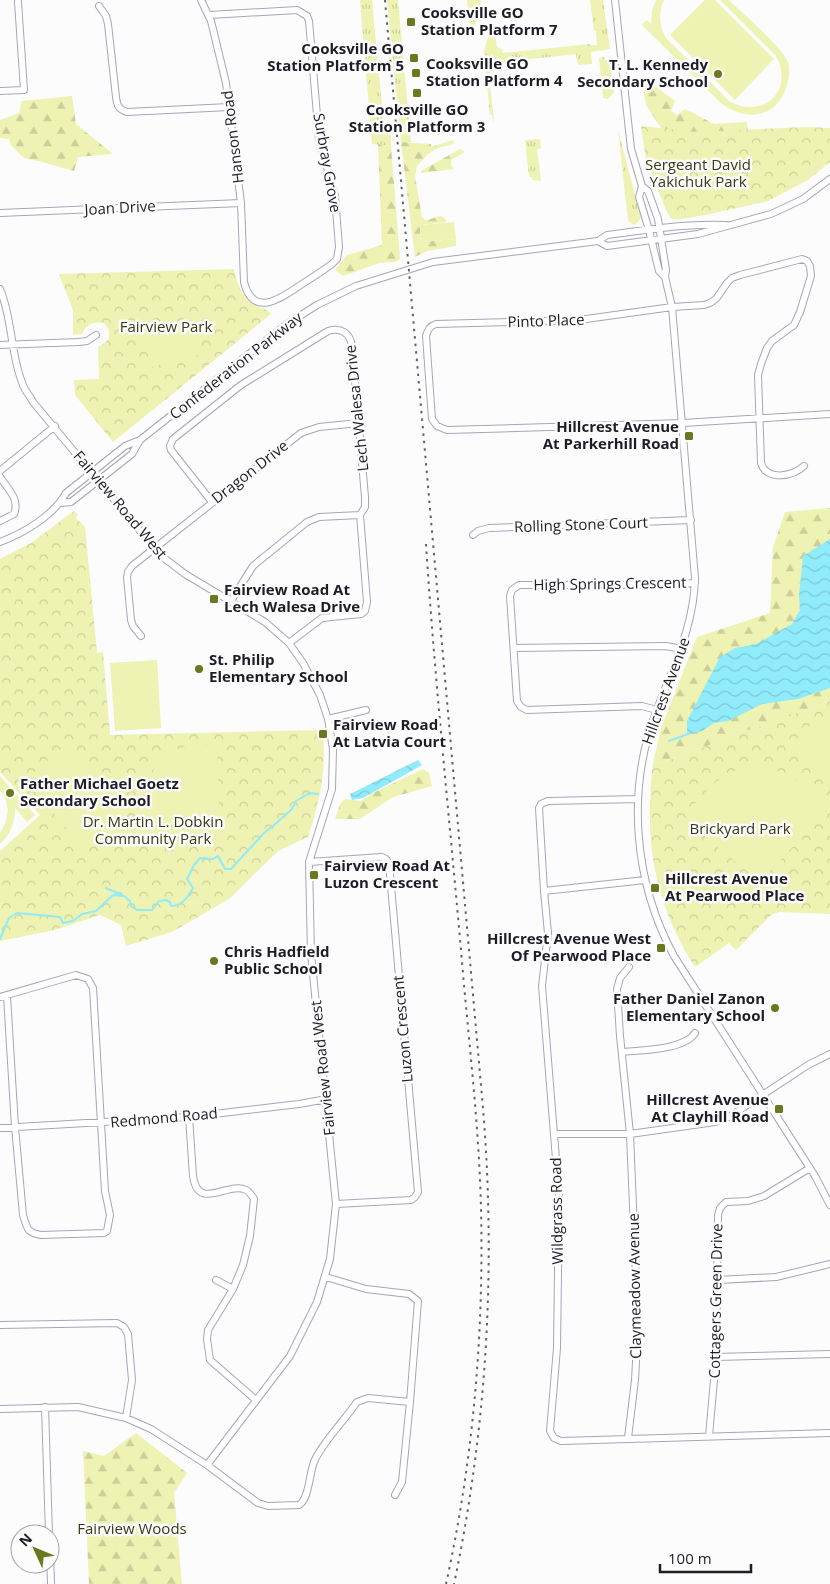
<svg xmlns="http://www.w3.org/2000/svg" width="830" height="1584" viewBox="0 0 830 1584" font-family="'Open Sans',sans-serif">
<defs>
<pattern id="grass-tufts" width="24" height="20" patternUnits="userSpaceOnUse" patternTransform="scale(1.25)"><rect width="24" height="20" fill="#eef2b2"/><path d="M3 7l-1-3M5 7V3M7 7l1-3M15 17l-1-3M17 17v-4M19 17l1-3" fill="none" stroke="#cccf99"/></pattern>
<pattern id="forest-firs" width="22" height="20" patternUnits="userSpaceOnUse" patternTransform="scale(1.25)"><rect width="22" height="20" fill="#eef2b2"/><path d="M5 1l3.5 6h-7zM16 11l3.5 6h-7z" fill="#cccf99"/></pattern>
<pattern id="park-crowns" width="20" height="18" patternUnits="userSpaceOnUse" patternTransform="scale(1.25)"><rect width="20" height="18" fill="#eef2b2"/><path d="M2 6a3 3 0 1 1 6 0M12 15a3 3 0 1 1 6 0" fill="none" stroke="#cccf99"/></pattern>
<pattern id="water-waves" width="16" height="10" patternUnits="userSpaceOnUse" patternTransform="scale(1.25)"><rect width="16" height="10" fill="#90ebfb"/><path d="M0 5q4-4 8 0t8 0" fill="none" stroke="#7cc9d7"/></pattern>
</defs>
<rect width="100%" height="100%" fill="#fcfcfc"/>
<path fill="url(#grass-tufts)" d="M360,0H372L384,126H391V146L372,144Z
M387,0H398L411,142H401Z
M467,0H481L480,11L474,27L472,28L471,23L469,22Z
M590,0H603L610,49L591,52L592,64L578,65L576,54L494,63V69L491,71L489,76L494,121H493L492,115H490L484,51L489,34L495,35L497,47L502,49L503,53L590,44L591,46L597,45L596,31H594Z
M604,57L605,60H610L614,92L608,99L603,98L599,58Z
M618,130L641,218L637,223L634,225L628,221Z
M540,139L541,148L537,149L541,181L532,180V177H529L525,140Z"/>
<path fill="url(#forest-firs)" d="M648,81L675,101L671,111L677,115L685,109L714,124L747,122L748,133L675,138L661,128L646,105L644,92Z
M72,96L76,124L113,154L78,157L74,171L42,162L24,158L11,145L9,139L0,138V120L19,113L22,101Z
M453,140L454,144L438,148L428,154L417,166L415,176L422,217L425,220C432,221 438,213 445,218L446,222L420,225L421,242L456,239V246L427,251L415,257L401,142L431,144V147Z
M378,144L391,146L400,259L395,262L379,263L343,276L335,270L347,255L382,245Z
M460,149L465,152L451,160V165L454,169L421,173V171Z
M830,508V701L749,731L745,728L739,734L664,762L653,763L661,728L697,637L770,613L773,547L785,512Z
M423,769L429,773L432,786L393,797L360,819H335L340,804L345,799L361,801L371,794Z
M136,1433L187,1473L174,1493L182,1584H89L83,1451L104,1456Z"/>
<path fill="url(#park-crowns)" d="M641,126L696,132L806,127L830,128V162L808,180L768,201L710,214L676,220L671,218L667,212L646,160Z
M234,269C236,281 242,298 254,305C261,309 265,306 271,314L113,442L75,395L74,380L99,379L98,347L102,345L109,339V330L104,323C93,321 86,324 82,334L73,335V310L59,274Z
M74,511L78,515L76,518L85,527L97,653L103,652L110,735L323,730C326,773 321,796 308,837L278,851L229,899L172,932L126,946L121,925L100,915L55,930L0,941V851L40,815L0,772V559L31,543Z
M830,701V914L780,912L772,914L736,950L729,943L695,967C653,901 644,840 653,763L664,762L739,734L745,728L749,730Z"/>
<path fill="#eef2b2" d="M656,0H664C658,14 659,25 666,38L729,101C763,120 795,91 776,56L720,0H729C742,13 785,49 789,65C790,72 789,81 786,88C776,119 744,121 721,103L642,25L646,20L651,24L652,11Z
M705,0H715L774,59L735,100L670,35Z
M454,222L456,239L421,242L420,225Z
M190,321L199,355L151,367L143,333Z
M157,660L161,728L115,731L110,663Z
M830,718V782L789,748L808,727Z
M70,741L130,812L85,850L25,780Z
M217,745L219,811L214,816L148,818C148,806 147,794 149,783C152,765 168,749 186,747C196,745 207,746 217,745Z
M759,767L777,771L792,777L830,808L766,875H752L712,843L685,815C700,798 716,777 739,769C745,768 752,768 759,767Z
M0,776L35,815L27,822L15,808C15,822 11,834 0,844V833L6,822L8,810L5,798L0,790Z"/>
<path fill="url(#water-waves)" d="M830,539V688L798,699L762,704L728,721L714,723L702,731L687,735V721L720,657L735,648L756,644L792,624L800,610L799,596L803,556Z
M418,760L422,765L363,798L352,800L350,794Z"/>
<g fill="none" stroke-linecap="round" stroke-linejoin="round">
<path stroke="#90ebfb" stroke-width="2" d="M669,741L688,734
M106,888L122,895
M0,939L9,918L17,913L60,917L63,923L73,921L82,914L96,911L113,895L124,896L130,901L131,906L137,910H152L159,901L166,900L170,902L171,906C182,906 188,897 193,888L187,879L194,865L200,858L213,859L218,856L225,869H231L264,833L273,826L292,809L296,801L310,793L318,794"/>
<defs>
<path id="minor" d="M201,0L211,21L226,83L241,203L244,282C253,318 280,299 299,286C310,279 321,272 332,264L337,259L339,247L335,196L319,139L309,21L307,16L297,10L209,15
M615,0L631,149L642,186L648,191L658,219L666,270L665,277L672,307L695,578C694,627 673,667 656,712C626,791 634,882 674,956L815,1176L830,1205
M99,6L106,16L108,24L116,97C117,105 118,109 127,112L229,107
M0,91L24,90L18,2
M642,186L639,197L649,230L659,271L665,277
M0,213L241,203
M598,241L607,246L698,234L771,214L803,199L830,179
M0,289C13,320 10,354 23,385C25,391 30,396 33,402L160,555L185,574L265,622L289,643L303,663L320,695L328,719L333,749L332,789L309,862L311,954L336,1204L330,1259L317,1302L290,1356L207,1465
M0,345L79,342L87,341L96,335
M804,466C793,476 767,482 761,463L758,375L761,364L767,348L772,341L794,325L800,312L811,276L810,266L807,261L802,259L740,275L732,278L727,283L716,299L710,303L704,305L672,307L579,320L436,324C430,326 428,329 426,336L432,419L437,426L447,430L683,423L830,414
M0,471L55,426
M0,477C8,489 20,499 14,514L0,521
M212,502L171,450L170,446L173,439L241,385L328,331C341,327 350,333 352,346L365,497V507L360,515L319,517L307,522L253,566L231,601
M60,503L71,502L132,454L140,440
M473,535L478,531L489,528L691,520
M0,542C24,533 53,516 66,493L125,446L140,440L287,324L317,305L356,286L433,262L598,241L607,235C647,230 686,223 726,225
M141,636L133,626L131,620L127,577L128,572L132,566L301,433L319,427L359,423
M289,643L322,618L361,614L365,611L367,602L360,515
M514,648L666,646L682,649
M657,710L642,706L527,710L521,707L517,701L510,596L512,590L519,585H658L695,583
M328,719L366,710
M638,799L548,801L541,804L539,808L544,891L548,933L542,986L559,1196L557,1348L550,1431L554,1438L561,1441L830,1433
M309,862L382,857L386,859L389,863L418,1192L415,1197L411,1200L336,1204
M544,891L645,880
M0,997L76,975L88,979L93,988L105,1191L110,1215L107,1231L104,1233L41,1235C27,1233 27,1228 23,1215L15,1127L7,996
M622,1052C642,1050 684,1050 695,1033
M189,1117L193,1176C198,1212 228,1181 246,1190C250,1192 252,1196 254,1199L250,1236L243,1265L233,1289L208,1330L207,1339L210,1360L256,1400
M0,1128L189,1117L299,1104L327,1099
M555,1134H630L715,1122L729,1117L808,1065L830,1054
M326,1277L366,1289L409,1294L418,1301L410,1402L402,1482L395,1495
M216,1280L233,1289
M718,1280L776,1277L830,1264
M0,1325L117,1323L124,1327L128,1334L132,1380L126,1418
M716,1357L830,1354
M45,1407L49,1534
M0,1409L78,1407L126,1418L151,1429L207,1465L258,1503L268,1506L299,1505C309,1499 309,1475 314,1462C321,1444 345,1420 357,1402L368,1398L410,1402
M709,1436L716,1357L718,1215L720,1208L726,1202L748,1201L764,1196L810,1168
M628,1438L635,1380L638,1325L630,1134L620,1036L617,989L620,978L629,967
M50,1553L51,1584"/>
</defs>
<use href="#minor" stroke="#a7a4bb" stroke-width="8"/>
<use href="#minor" stroke="#fff" stroke-width="6"/>
<path stroke="#616167" stroke-width="2" stroke-dasharray="2.5 5" stroke-linecap="butt" d="M385,0L483,1108C496,1268 487,1427 454,1584
M426,544C435,684 450,823 462,962C469,1044 479,1126 481,1208C484,1335 473,1461 446,1584"/>
</g>
<g fill="#6d7721" stroke="#fcfcfc" stroke-width="2">
<rect x="406" y="17" width="10" height="10" rx="2.5"/>
<rect x="409" y="53" width="10" height="10" rx="2.5"/>
<rect x="411" y="68" width="10" height="10" rx="2.5"/>
<circle cx="718" cy="74" r="5"/>
<rect x="412" y="88" width="10" height="10" rx="2.5"/>
<rect x="684" y="431" width="10" height="10" rx="2.5"/>
<rect x="209" y="594" width="10" height="10" rx="2.5"/>
<circle cx="199" cy="669" r="5"/>
<rect x="318" y="729" width="10" height="10" rx="2.5"/>
<circle cx="10" cy="793" r="5"/>
<rect x="309" y="870" width="10" height="10" rx="2.5"/>
<rect x="650" y="883" width="10" height="10" rx="2.5"/>
<rect x="656" y="943" width="10" height="10" rx="2.5"/>
<circle cx="214" cy="961" r="5"/>
<circle cx="775" cy="1008" r="5"/>
<rect x="774" y="1104" width="10" height="10" rx="2.5"/>
</g>
<g text-anchor="middle" stroke-width="5" stroke-linejoin="round" paint-order="stroke">
<g font-size="15" font-weight="bold" fill="#1e1d26" stroke="#fcfcfc" text-anchor="start">
<text x="421" y="18">Cooksville GO<tspan x="421" dy="17">Station Platform 7</tspan></text>
<text x="404" y="54" text-anchor="end">Cooksville GO<tspan x="404" dy="17">Station Platform 5</tspan></text>
<text x="426" y="69">Cooksville GO<tspan x="426" dy="17">Station Platform 4</tspan></text>
<text x="708" y="70" text-anchor="end">T. L. Kennedy<tspan x="708" dy="17">Secondary School</tspan></text>
<text x="417" y="115" text-anchor="middle">Cooksville GO<tspan x="417" dy="17">Station Platform 3</tspan></text>
<text x="679" y="432" text-anchor="end">Hillcrest Avenue<tspan x="679" dy="17">At Parkerhill Road</tspan></text>
<text x="224" y="595">Fairview Road At<tspan x="224" dy="17">Lech Walesa Drive</tspan></text>
<text x="209" y="665">St. Philip<tspan x="209" dy="17">Elementary School</tspan></text>
<text x="333" y="730">Fairview Road<tspan x="333" dy="17">At Latvia Court</tspan></text>
<text x="20" y="789">Father Michael Goetz<tspan x="20" dy="17">Secondary School</tspan></text>
<text x="324" y="871">Fairview Road At<tspan x="324" dy="17">Luzon Crescent</tspan></text>
<text x="665" y="884">Hillcrest Avenue<tspan x="665" dy="17">At Pearwood Place</tspan></text>
<text x="651" y="944" text-anchor="end">Hillcrest Avenue West<tspan x="651" dy="17">Of Pearwood Place</tspan></text>
<text x="224" y="957">Chris Hadfield<tspan x="224" dy="17">Public School</tspan></text>
<text x="765" y="1004" text-anchor="end">Father Daniel Zanon<tspan x="765" dy="17">Elementary School</tspan></text>
<text x="769" y="1105" text-anchor="end">Hillcrest Avenue<tspan x="769" dy="17">At Clayhill Road</tspan></text>
</g>
<g font-size="15" fill="#1e1d26" stroke="#fcfcfc">
<text transform="translate(233 137) rotate(-97)" y="5">Hanson Road</text>
<text transform="translate(327 163) rotate(80)" y="5">Surbray Grove</text>
<text transform="translate(120 208) rotate(-3)" y="5">Joan Drive</text>
<text transform="translate(546 321) rotate(-2)" y="5">Pinto Place</text>
<text transform="translate(236 366) rotate(-38)" y="5">Confederation Parkway</text>
<text transform="translate(357 408) rotate(-96)" y="5">Lech Walesa Drive</text>
<text transform="translate(250 472) rotate(-38)" y="5">Dragon Drive</text>
<text transform="translate(120 505) rotate(50)" y="5">Fairview Road West</text>
<text transform="translate(581 525) rotate(-2)" y="5">Rolling Stone Court</text>
<text transform="translate(610 584) rotate(-1)" y="5">High Springs Crescent</text>
<text transform="translate(666 691) rotate(-70)" y="5">Hillcrest Avenue</text>
<text transform="translate(403 1029) rotate(-95)" y="5">Luzon Crescent</text>
<text transform="translate(323 1068) rotate(-96)" y="5">Fairview Road West</text>
<text transform="translate(164 1118) rotate(-5)" y="5">Redmond Road</text>
<text transform="translate(557 1211) rotate(-91)" y="5">Wildgrass Road</text>
<text transform="translate(635 1286) rotate(-91)" y="5">Claymeadow Avenue</text>
<text transform="translate(716 1301) rotate(-89)" y="5">Cottagers Green Drive</text>
</g>
<g font-size="15" fill="#383a14" stroke="#fcfcfc">
<text x="698" y="170">Sergeant David<tspan x="698" dy="17">Yakichuk Park</tspan></text>
<text x="166" y="332">Fairview Park</text>
<text x="153" y="827">Dr. Martin L. Dobkin<tspan x="153" dy="17">Community Park</tspan></text>
<text x="740" y="834">Brickyard Park</text>
<text x="132" y="1534">Fairview Woods</text>
</g>
</g>
<g transform="translate(35 1549) rotate(314)"><circle r="24" fill="#fcfcfc" stroke="#a3a3a6"/>
<path d="M0-4L9 19L0 12L-9 19Z" fill="#6d7721"/>
<text y="-8" font-size="14" font-weight="bold" text-anchor="middle" fill="#1e1d26">N</text>
</g>
<path d="M660 1564v8h91v-8" fill="none" stroke="#1e1d26" stroke-width="2.5"/>
<text x="668" y="1564" font-size="15" fill="#1e1d26" stroke="#fcfcfc" stroke-width="4" paint-order="stroke">100 m</text>
</svg>
